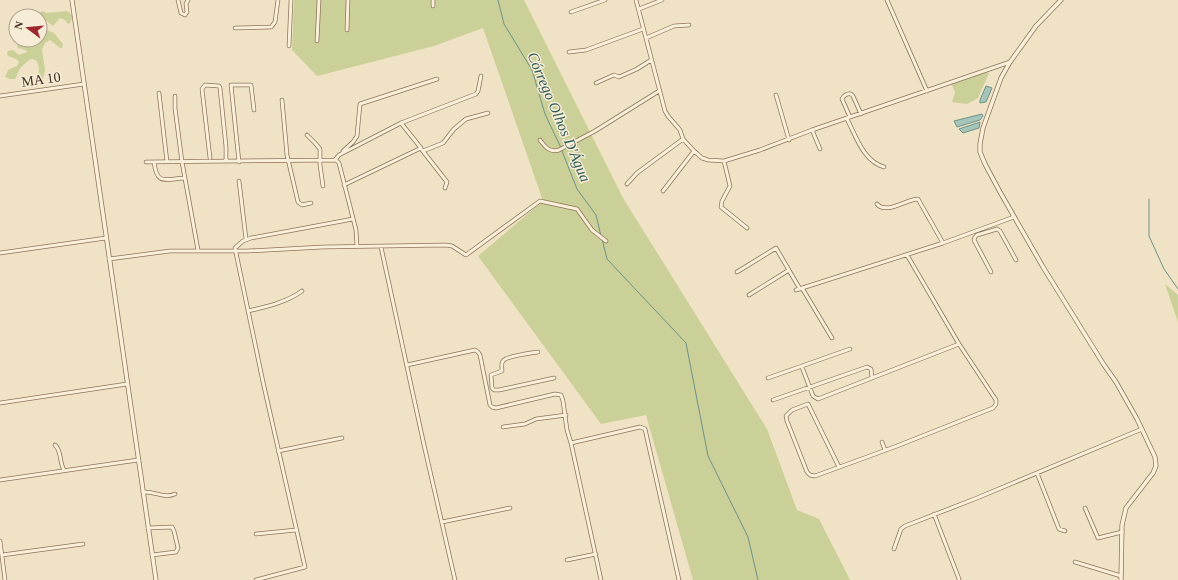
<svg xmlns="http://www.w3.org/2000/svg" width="1178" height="580" viewBox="0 0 1178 580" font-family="Georgia,serif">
<rect width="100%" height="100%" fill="#f0e2c5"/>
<path fill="#cbcf98" d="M294,0H524L623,198L767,429L797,510L819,519L850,580H693L646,415L601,424L478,256L543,201L483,28L434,46L317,76L292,50Z
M42,11L47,13L67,11L73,16L70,23L68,24L65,20L60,18L53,26C48,22 43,18 40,13Z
M47,30L54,33L63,44L62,48H60L50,40L45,43L42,50L45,70L42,82L38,79L39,68L37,61L32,59C28,60 22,66 19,70C17,73 17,77 15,79H10L5,77L8,70L17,66L19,62L16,59L8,56L7,53L8,51L13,50L19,55L27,52L26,50L18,48L17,46L18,44L25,43L40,40L42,31Z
M984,71L989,73L978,98L967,104L952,102L955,92L951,83Z
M1165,284L1178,295V322Z"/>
<path fill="#a7c4ba" stroke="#6d9388" d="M986,86L992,88L986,102L980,103V100Z
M982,114L983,116L980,120L957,127L954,121Z
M980,122L979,128L963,133L959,129Z"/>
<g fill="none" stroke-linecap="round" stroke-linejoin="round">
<path stroke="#6d9388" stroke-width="1" d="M498,0L504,24L532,70L545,114L561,148
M562,151L577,189L596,215L601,236
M1149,199V236L1164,269L1178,289
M602,239L607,259L686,343L708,456L748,537L758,580"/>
<defs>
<path id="minor" d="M178,0L181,13L185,15L187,12L186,4L188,0
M636,0L665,111L668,116L680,130L683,139L694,151L702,158L708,160L724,161L760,150L812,130L1010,62
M887,0L927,91
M433,6V0
M639,9L662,0
M571,12L605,0
M235,28L271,27L275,22L278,0
M347,30L348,0
M646,38L674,26L689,25
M317,41L319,0
M289,46L291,0
M569,52L586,50L643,29
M596,83L614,75L619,77L637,69L651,60
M159,93L167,162
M776,95L789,140
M0,96L84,84
M175,96V108L182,162L198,250
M282,100L287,155L298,202L302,205L311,203
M850,117L842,99C843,96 847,93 851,94L853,96L861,114
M847,119C856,136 863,161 884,167
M812,130L820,149
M307,135L315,143L320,149V165L323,186
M540,140C545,147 550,153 559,150L595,131L659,91
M422,150L447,182L445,188
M343,151L353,142L357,136L360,104L437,79
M423,151L443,143L454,129L466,119L488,113
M210,158L202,89L205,85L219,86L220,88L226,147V162
M335,160L339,155L401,123L476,94L478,91L481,76
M724,161L730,186L722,201L721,207L747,228
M146,162L336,160L339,163L356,230L357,247
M154,162C157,186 165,179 185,178
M239,162L231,85H251L254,110
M239,181L246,239
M627,184L637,173L683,139
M344,185L421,148L401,123
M663,191L694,151
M877,204C886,215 907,199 918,199L943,243
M381,247L424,445L455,580
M0,253L106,238
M109,259L170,251H248L323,247L446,245L452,246L466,255L540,201L577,209L592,230L606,241
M737,272L776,248L800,289
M991,272L974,240L975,237L977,235L997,229L1000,231L1016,260
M802,288L832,338
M796,290L943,243L1014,217
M749,295L789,270
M248,311C266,307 287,302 302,291
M538,352C532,353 506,356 503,361C501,363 502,368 502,371L491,375L492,388L494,390H499L554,378
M407,365L475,350L478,352L480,355L490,405L492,407L496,408L555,394L561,395L563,401L567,430L571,443L601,580
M802,367L813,396L818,399L959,344
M768,378L850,349
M773,400L867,367L871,369L872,378
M0,403L127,384
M503,427L525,424L536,419L566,415
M882,442L885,450
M571,443L640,427L645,429L679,580
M55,445C62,451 59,462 64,470
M278,451L342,438
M839,467L808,404L792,410L786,416L787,421L807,472L810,475L815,476L897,446L993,408L996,404V400L959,344L907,255
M1037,473L1059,529L1065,531
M0,480L138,460
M143,492C155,491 164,499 175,494
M1085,508L1098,538L1122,532
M934,514L959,579
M442,522L510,508
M148,528L172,527L174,531L178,548L176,552L152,555
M256,534L296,530
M0,541L5,580
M894,549L901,529L905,526L977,498L1142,429
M2,555L83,544
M567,560L596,554
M1075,562L1121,576
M256,580L305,567L263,382L235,248L243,241L251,238L353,219"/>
<path id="tertiary" d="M72,0L156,580
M1061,0L1036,26L1010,62L1001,78L983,128L980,144V152L985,164L1000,192L1043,267L1104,365L1116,382L1137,419L1155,457L1156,466L1153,473L1126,508L1122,525L1121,580"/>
</defs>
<use href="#minor" stroke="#8d735a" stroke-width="4.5"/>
<use href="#tertiary" stroke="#8d735a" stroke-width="5"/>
<use href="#minor" stroke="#faefd9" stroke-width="3"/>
<use href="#tertiary" stroke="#faefd9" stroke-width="3.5"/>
</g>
<g text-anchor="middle" stroke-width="3" stroke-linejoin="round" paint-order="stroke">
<g font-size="14" fill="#3c2c1f" stroke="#f7ecd5">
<text transform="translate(41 79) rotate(-8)" y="5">MA 10</text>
</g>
<g font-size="15" font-style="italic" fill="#2d5c57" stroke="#f7ecd5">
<text transform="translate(559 117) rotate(67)" y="5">Córrego Olhos D'Água</text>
</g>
</g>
<g transform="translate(28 28) rotate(286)"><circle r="19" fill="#f7ecd5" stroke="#ac9f8c"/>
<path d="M0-3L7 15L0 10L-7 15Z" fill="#9e272e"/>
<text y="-6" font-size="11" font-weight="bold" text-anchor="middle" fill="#3c2c1f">N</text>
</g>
</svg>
